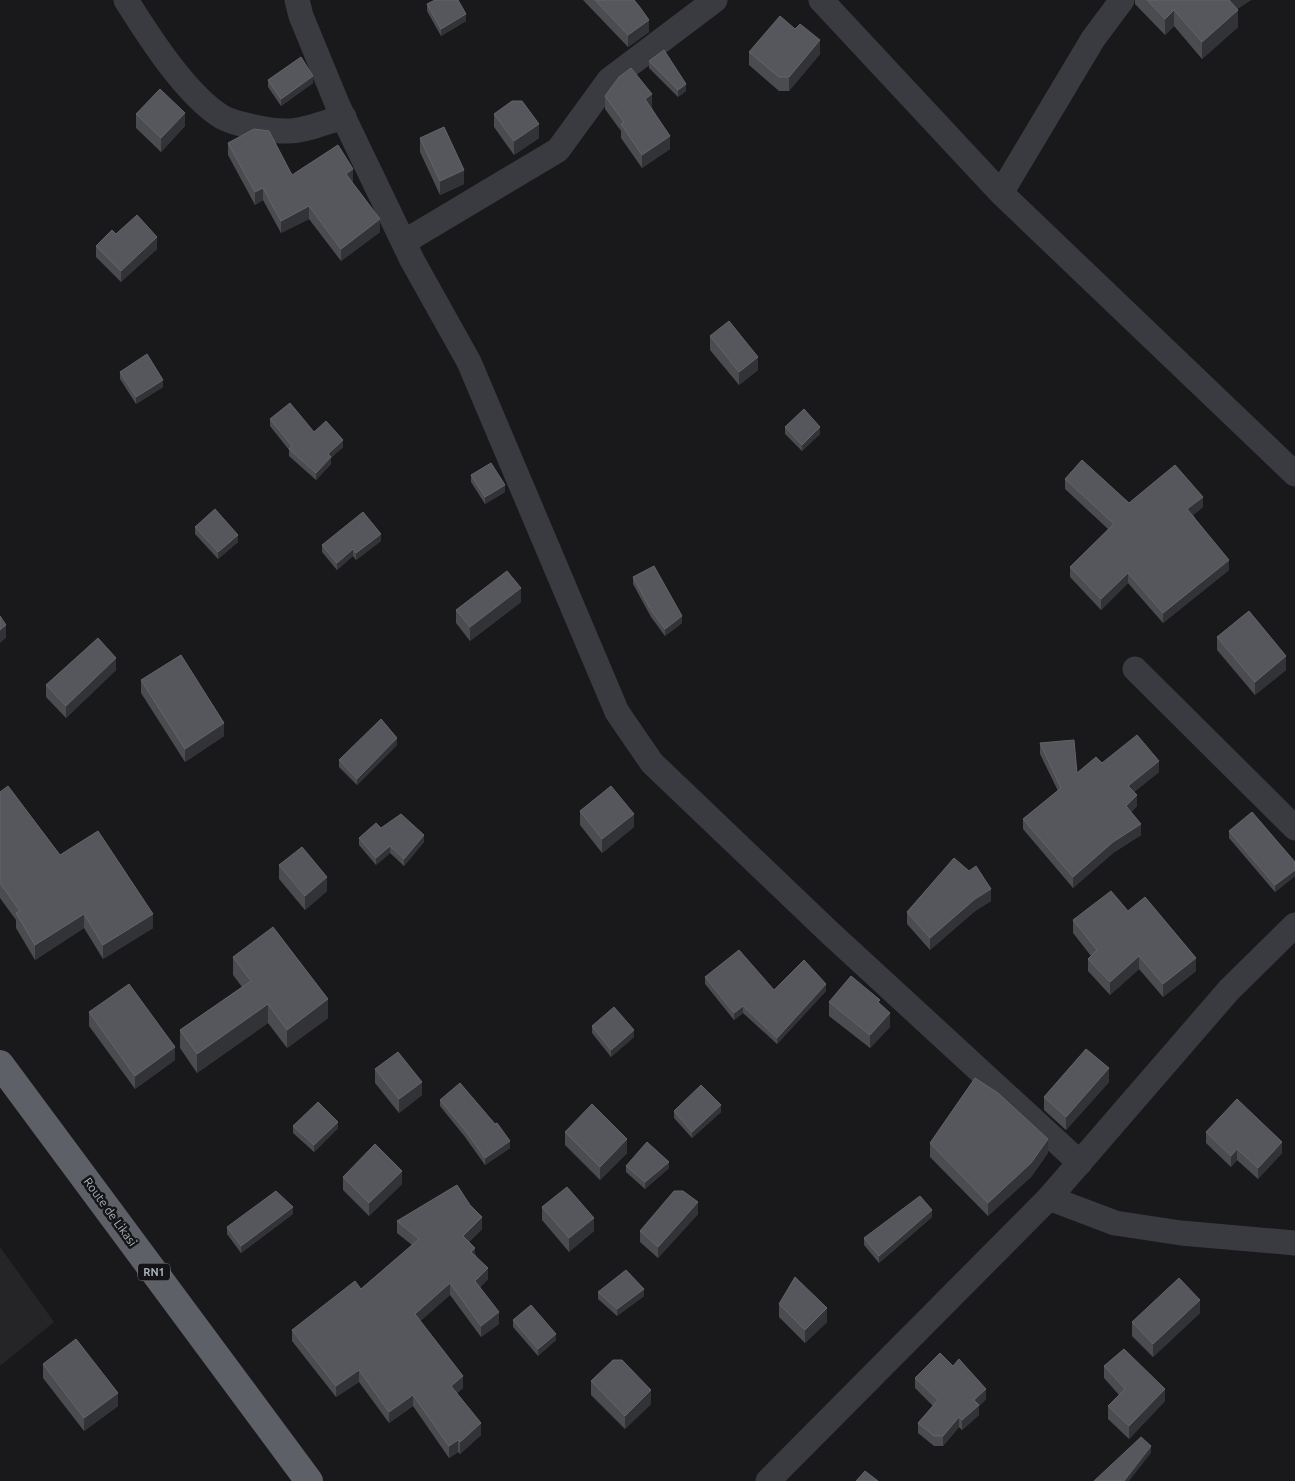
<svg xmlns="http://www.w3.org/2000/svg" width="1295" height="1481" viewBox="0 0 1295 1481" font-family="Ubuntu,sans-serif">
<rect width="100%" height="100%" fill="#19191b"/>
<path fill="#252528" d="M0,1247L54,1322L0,1366Z"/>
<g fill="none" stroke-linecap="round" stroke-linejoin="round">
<path stroke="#3a3b40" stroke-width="25" d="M126,0C148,35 186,95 222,117C234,124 274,132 288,131C306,131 327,121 344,117
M297,0L301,16L338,106L412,260L469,362L617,712L652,763L829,932L1080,1163
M821,0L1001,193L1295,474
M1001,193L1093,39L1122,0
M404,242L558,150L609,80L715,0
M1135,669L1295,828
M1049,1198L1115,1223L1181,1233L1295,1243
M768,1481L1049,1198L1229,990L1295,925"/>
<path stroke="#5e6068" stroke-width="28" d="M0,1064L309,1481"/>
</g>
<path fill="#4a4c50" d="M583,0H634L649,32L628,47Z
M1135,0H1251L1237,9L1238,27L1202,59L1174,26L1165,35L1135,4Z
M427,4L466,21L441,36L427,11Z
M749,52L820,54L789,91H779L749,65Z
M649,61L686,91L678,97L649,68Z
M268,80L313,83L281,106L268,87Z
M605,96L652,108L670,149L642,168L621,138V131L605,109Z
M136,114L185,126L161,152L136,128Z
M494,114L539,138L514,155L494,127Z
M420,138L464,184L440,195L420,152Z
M228,143L292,175L353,182H352L380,232L341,261L309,219L281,233L263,200L255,205L228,155Z
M116,234L157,249L121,282L96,257V246Z
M710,336L758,370L739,385L710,350Z
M120,372L163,387L136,404L120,379Z
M270,419L314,432L343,447L331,458V464L316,480L289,456V450L270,426Z
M785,427L820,434L802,451L785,434Z
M471,475L505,492L485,504L471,482Z
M1065,479L1129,503L1203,507L1193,515L1229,570L1163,623L1128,583L1101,610L1070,577V567L1108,529L1065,489Z
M195,527L238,542L218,559L195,534Z
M381,541L356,560L353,556L337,570L322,552V545Z
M633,577L682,623L665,636L651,617L633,584Z
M521,602L470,641L456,623V610Z
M1217,637L1286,670L1255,695L1217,650Z
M116,670L66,718L46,697V685Z
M141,680L224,736L185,762L141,693Z
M1040,743L1077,773L1102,763L1159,772L1134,792L1137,806L1131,812L1141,835L1113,853L1073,888L1023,829V819L1058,791L1040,754Z
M397,745L357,785L339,767V760Z
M0,792L60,855L153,928L103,959L84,928L35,960L16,928V920L0,898Z
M580,811L634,827L602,853L580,825Z
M381,828L424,842L404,866L390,853L376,865L359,845V838Z
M1229,831L1295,862V876L1275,892L1229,838Z
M279,865L327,891L305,910L279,879Z
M991,901L975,911L930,950L907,924V912Z
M1128,911L1196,971L1163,997L1139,969L1110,995L1088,971V959L1091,956L1073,933V920Z
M233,957L328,1018L287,1048L268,1023L197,1073L180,1048V1030L242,987L233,975Z
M705,977L774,990L826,991L777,1044L743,1013L734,1020L705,984Z
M829,1002L880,1005L890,1027L870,1048L829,1016Z
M89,1012L175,1060L135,1089L89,1026Z
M592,1026L634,1037L611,1057L592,1033Z
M375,1069L422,1095L399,1113L375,1083Z
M1109,1082L1066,1130L1044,1110V1097Z
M440,1100L510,1148L485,1165L465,1137L440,1106Z
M674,1111L721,1112L692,1138L674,1118Z
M293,1126L338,1128L314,1152L293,1133Z
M565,1132L627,1153L600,1180L565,1145Z
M1206,1132L1282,1153L1258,1179L1237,1160L1231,1167L1206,1143Z
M930,1143L1048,1153L1031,1177L988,1216L930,1157Z
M626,1166L669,1168L645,1189L626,1172Z
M343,1177L402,1184L369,1216L343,1190Z
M542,1207L594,1231L569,1252L542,1220Z
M293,1214L241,1253L227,1234V1227Z
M698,1214L658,1258L640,1242V1231Z
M932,1217L879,1263L864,1245V1238Z
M397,1221L482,1229L469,1242L488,1279L480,1287L499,1324L481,1337L450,1295L420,1321L463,1388L457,1393L481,1435L460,1454L458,1452L449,1458L413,1406L389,1423L359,1382L336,1397L292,1341V1330L361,1289L412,1245L397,1233Z
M598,1292L644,1296L617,1316L598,1299Z
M779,1304L827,1322L805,1343L779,1317Z
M1200,1313L1153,1357L1132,1336V1322Z
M513,1320L556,1340L538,1356L513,1327Z
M43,1364L118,1406L84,1431L43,1378Z
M1104,1366L1165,1401L1129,1439L1108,1419V1406L1119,1395L1104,1378Z
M915,1378L986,1399L979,1406V1415L962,1430L959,1427L943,1446H934L918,1433V1423L933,1406L915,1388Z
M591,1381L651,1404L625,1429L591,1395Z"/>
<path fill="#323336" d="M1228,0H1251L1228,15Z
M1174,10V26L1165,35V19Z
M1238,10V27L1202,59V42Z
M466,14V21L441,36V29Z
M649,20V32L628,47V35Z
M820,40V54L789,91V77Z
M313,76V83L281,106V99Z
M686,84V91L678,97V90Z
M652,94V108L645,113V99Z
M185,113V126L161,152V138Z
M539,124V138L514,155V141Z
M670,136V149L642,168V155Z
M353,169V182L346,187V174Z
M464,170V184L440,195V181Z
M263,188V200L255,205V192Z
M309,206V219L281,233V221Z
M380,219V232L341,261V249Z
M157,237V249L121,282V271Z
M758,357V370L739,385V372Z
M163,380V387L136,404V397Z
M820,427V434L802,451V445Z
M343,440V447L331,458V464L316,480V473L328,454Z
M505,485V492L485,504V497Z
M1203,497V507L1187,520V509Z
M381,534V541L356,560V553Z
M238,535V542L218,559V552Z
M353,549V556L337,570V563Z
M1229,560V570L1163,623V613Z
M1128,573V583L1101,610V599Z
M521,588V602L470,641V627Z
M682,616V623L665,636V629Z
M6,625V638L0,643V630Z
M1286,656V670L1255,695V682Z
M116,658V670L66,718V706Z
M224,723V736L185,762V749Z
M397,738V745L357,785V779Z
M1159,761V772L1128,797V786Z
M1137,795V806L1126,817V806Z
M634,814V827L602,853V839Z
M1141,824V835L1113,853L1073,888V877L1113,842Z
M424,835V842L404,866V859Z
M390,846V853L376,865V858Z
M1295,870V876L1275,892V885Z
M327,877V891L305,910V896Z
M991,889V901L975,911L930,950V938L975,899Z
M84,914V928L35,960V945Z
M153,914V928L103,959V945Z
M1139,956V969L1110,995V982Z
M1196,958V971L1163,997V984Z
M826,984V991L777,1044V1038Z
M328,999V1018L287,1048V1030Z
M268,1004V1023L197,1073V1054Z
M743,1006V1013L734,1020V1013Z
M890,1013V1027L870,1048V1035Z
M634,1030V1037L611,1057V1050Z
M175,1047V1060L135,1089V1076Z
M1109,1068V1082L1066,1130V1117Z
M422,1082V1095L399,1113V1099Z
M721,1105V1112L692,1138V1132Z
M338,1122V1128L314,1152V1145Z
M627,1139V1153L600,1180V1167Z
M1048,1139V1153L1031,1177L988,1216V1203Z
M510,1141V1148L485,1165V1158Z
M1282,1142V1153L1258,1179V1168Z
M1237,1149V1160L1231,1167V1156Z
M669,1162V1168L645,1189V1182Z
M402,1171V1184L369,1216V1203Z
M698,1202V1214L658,1258V1247Z
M293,1207V1214L241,1253V1246Z
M932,1210V1217L879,1263V1256Z
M482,1217V1229L463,1248V1236Z
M594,1218V1231L569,1252V1238Z
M475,1248V1260L471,1252Z
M488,1268V1279L475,1293V1281Z
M450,1283V1295L415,1326V1314Z
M644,1289V1296L617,1316V1309Z
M1200,1300V1313L1153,1357V1344Z
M827,1308V1322L805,1343V1330Z
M499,1312V1324L481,1337V1326Z
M556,1334V1340L538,1356V1349Z
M359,1370V1382L336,1397V1386Z
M463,1376V1388L451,1397V1386Z
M986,1389V1399L979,1406V1415L962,1430V1420L974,1400Z
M1165,1389V1401L1129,1439V1426Z
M651,1390V1404L625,1429V1416Z
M118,1393V1406L84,1431V1418Z
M413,1395V1406L389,1423V1412Z
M959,1417V1427L943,1446V1436Z
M481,1423V1435L460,1454V1442Z
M458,1440V1452L449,1458V1446Z
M1151,1446V1453L1129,1481H1124Z"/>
<path fill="#55575c" stroke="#62656a" d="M435,0H458L466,14L441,29L427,4Z
M595,0H634L639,6L649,20L628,35Z
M1147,0H1229L1238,10L1202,42L1174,10L1165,19Z
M780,16L795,29L800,24L820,40L789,77H779L749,52Z
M664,50L686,84L678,90L649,61Z
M301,57L313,76L281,99L268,80Z
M631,68L652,94L645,99L670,136L642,155L621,124L624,122L605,96L619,77Z
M160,89L185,113L161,138L136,114Z
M512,101H522L539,124L514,141L494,114Z
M444,127L464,170L440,181L420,138Z
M254,129L269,131L292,175L338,145L353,169L346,174L380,219L341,249L309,206L281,221L263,188L255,192L228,143Z
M137,215L157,237L121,271L96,246L112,230L116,234Z
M729,321L758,357L739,372L710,336Z
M147,354L163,380L136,397L120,372Z
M290,403L314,432L326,421L343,440L328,454L331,457L316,473L289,449L292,446L270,419Z
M804,409L820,427L802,445L785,427Z
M1082,460L1129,503L1175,465L1203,497L1187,509L1229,560L1163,613L1128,573L1101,599L1070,567L1114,524L1065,479Z
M491,463L505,485L485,497L471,475Z
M215,509L238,535L218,552L195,527Z
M363,512L381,534L356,553L353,549L337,563L322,545Z
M654,566L682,616L665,629L651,610L633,577Z
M507,571L521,588L470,627L456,610Z
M1249,611L1286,656L1255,682L1217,637Z
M0,616L6,625L0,630Z
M98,638L116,658L66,706L46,685Z
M181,655L224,723L185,749L141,680Z
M381,719L397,738L357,779L339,760Z
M1137,735L1159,761L1128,786L1137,795L1126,806L1141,824L1113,842L1073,877L1023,819L1061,788L1040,743L1074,740L1077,773L1096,757L1102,763Z
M8,786L60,855L98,831L153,914L103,945L84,914L35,945L16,913L20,911L0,883V792Z
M611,786L634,814L602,839L580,811Z
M1252,812L1295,862V870L1275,885L1229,831Z
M401,814L424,835L404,859L390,846L376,858L359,838L376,823L381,828Z
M302,847L327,877L305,896L279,865Z
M954,858L969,871L976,866L991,889L975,899L930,938L907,912Z
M1111,891L1128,911L1145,897L1196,958L1163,984L1139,956L1110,982L1088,959L1097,950L1073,920Z
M273,927L328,999L287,1030L268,1004L197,1054L180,1030L251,981L233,957Z
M739,950L774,990L804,960L826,984L777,1038L743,1006L734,1013L705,977Z
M851,976L880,1000L878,1002L890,1013L870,1035L829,1002Z
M129,984L175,1047L135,1076L89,1012Z
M614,1007L634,1030L611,1050L592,1026Z
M1086,1049L1109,1068L1066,1117L1044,1097Z
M398,1052L422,1082L399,1099L375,1069Z
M975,1078L998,1093L1048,1139L1031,1163L988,1203L930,1143Z
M460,1083L495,1124L497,1123L510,1141L485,1158L465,1130L440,1100Z
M701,1085L721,1105L692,1132L674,1111Z
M1237,1099L1282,1142L1258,1168L1237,1149L1231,1156L1206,1132Z
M318,1102L338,1122L314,1145L293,1126Z
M592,1104L627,1139L600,1167L565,1132Z
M647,1142L669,1162L645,1182L626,1166Z
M375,1144L402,1171L369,1203L343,1177Z
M457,1185L470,1205L482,1217L463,1236L475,1248L471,1252L488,1268L475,1281L499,1312L481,1326L450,1283L415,1314L463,1376L451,1386L481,1423L460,1442L458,1440L449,1446L413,1395L389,1412L359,1370L336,1386L292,1330L355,1281L361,1289L419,1239L397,1221Z
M567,1187L594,1218L569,1238L542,1207Z
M276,1191L293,1207L241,1246L227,1227Z
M674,1191H683L698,1202L658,1247L640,1231Z
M920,1196L932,1210L879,1256L864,1238Z
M626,1270L644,1289L617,1309L598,1292Z
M795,1277L827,1308L805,1330L779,1304Z
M1179,1278L1200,1300L1153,1344L1132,1322Z
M531,1305L556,1334L538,1349L513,1320Z
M76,1339L118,1393L84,1418L43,1364Z
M1124,1349L1165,1389L1129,1426L1108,1406L1125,1389L1104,1366Z
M940,1353L953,1366L959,1359L986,1389L974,1400L979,1405L962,1420L959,1417L943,1436H934L918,1423L938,1400L915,1378Z
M613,1360H622L651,1390L625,1416L591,1381Z
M1141,1437L1151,1446L1124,1481H1094Z
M865,1471L878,1481H856Z"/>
<g text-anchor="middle" stroke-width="5" stroke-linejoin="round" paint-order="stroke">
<rect fill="#141416" stroke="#7e828a" stroke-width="1" x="138" y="1263.5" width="32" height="17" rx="4"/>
<g font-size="11" font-weight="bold" fill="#abb1bb">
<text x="154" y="1276">RN1</text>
</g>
<g font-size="12" fill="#abb1bb" stroke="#141416">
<text transform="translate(110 1212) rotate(54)" y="4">Route de Likasi</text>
</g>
</g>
</svg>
